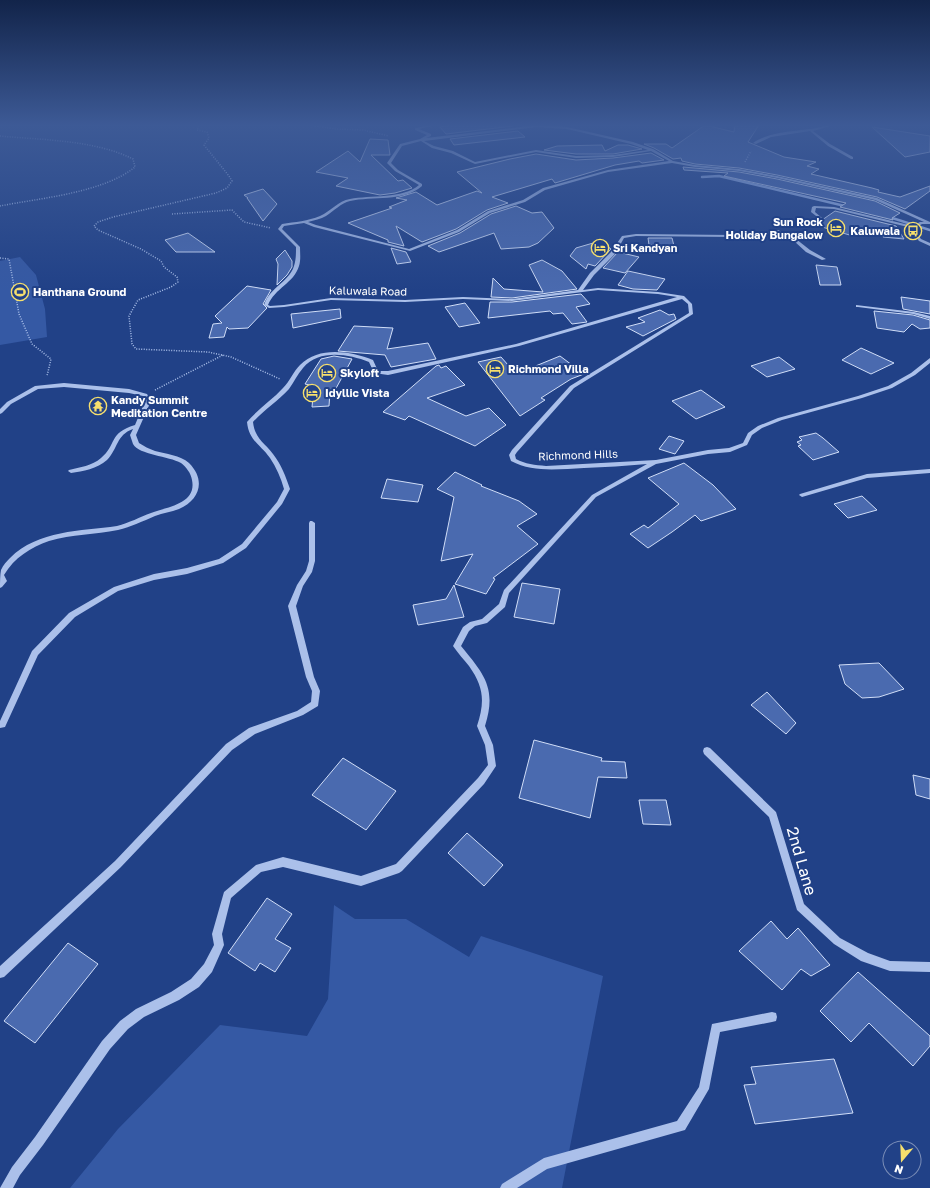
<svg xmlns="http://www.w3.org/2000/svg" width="930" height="1188" viewBox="0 0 930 1188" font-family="'Golos Text',sans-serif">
<rect width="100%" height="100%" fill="#214187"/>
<path fill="#3559a4" d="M20,257L36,275L45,309L47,337L0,345V261Z
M334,905L355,919H406L469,957L481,936L603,976L562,1188H70L118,1129L220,1025L307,1036L328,999Z"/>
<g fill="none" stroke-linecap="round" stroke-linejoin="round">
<path stroke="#9fb9eb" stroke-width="2.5" d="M702,177L719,176L849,207
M886,216L930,230"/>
</g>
<path fill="#4a6aaf" stroke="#d0ddf7" d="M451,125H512L513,126L446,134L440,127Z
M705,125L734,132L735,125H759L748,142L784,157L816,162L807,166L819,169L811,174L872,188L879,190L878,192L900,197L930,186V191L905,209L877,197L777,175L739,168L695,164L682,161L681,158L673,159L654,148L644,144H666L672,148Z
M872,127L930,136V152L905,157Z
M518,131L525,137L454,145L450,139Z
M370,139L388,140L390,155H371L398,181L403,180L412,188L395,193L380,195L336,186L348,178L316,172L348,151L360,162Z
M602,145L605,151L618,145H628L642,149L613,154H576L544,150L557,146Z
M651,153L664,160L642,163L639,161L615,165L555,183L552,179L492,197L508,203L487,210L456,229L422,242L396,226L404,246L388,242V240L348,223L392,208L389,207L407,200L396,198L416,192L437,205L477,191L482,193L457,172L510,159L536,154L576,160L613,158Z
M683,167L739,172L777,179L875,201L900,213L892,218L893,220L840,207L846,203L724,176L728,173L684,170Z
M263,189L277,204L263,221L247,198H248L244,195Z
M516,206L532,213L542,212L554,228L538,243L529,247L501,249L494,233L439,252L428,246L460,233L491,214Z
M835,211L896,226L904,239L883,237L880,230L862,229L853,236L815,225Z
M188,233L215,252H176L165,240Z
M648,238H672L674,246L649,245Z
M600,241L611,249L595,266L588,264L586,269L570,256L576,248Z
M391,248L406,252L411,262L397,264Z
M285,250L292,261V267L287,275L277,285L278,264L276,259Z
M618,252L639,257L625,273L603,268Z
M542,260L562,271L577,289L512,298L491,297L493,278L504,289L543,292L529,265Z
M816,265L837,267L841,285H820Z
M628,271L665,279L657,290L633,289L618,285Z
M247,286L271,290L263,304L267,308L248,328L229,329L227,327L224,337L209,338L213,324L222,323L215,316Z
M581,294L590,304L576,307L587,322L572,324L563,313L553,314L550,311L488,318L490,302H512Z
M901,297L930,301V314L903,309Z
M465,303L480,323L459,327L445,307Z
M340,309L341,318L293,328L291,314Z
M660,310L669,315L674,314L676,319L643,336L626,327L645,322L638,318Z
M874,311L913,315L930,320V328L920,329L912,324L904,332L877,328Z
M354,326L393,328L387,349L428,343L436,359L391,367L385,355L338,351Z
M861,348L894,363L871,374L842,360Z
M334,356L352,359L334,392H330L329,406L312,407L314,386L305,384L321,359Z
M560,356L584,374L571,379L541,398L545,400L520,416L478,362L501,357L516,374Z
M779,357L795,369L767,377L751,366Z
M439,365L441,368L446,366L465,385L427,398L466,416L489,408L506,425L475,446L409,416L405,420L383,412L436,366Z
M701,390L725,407L696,419L672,401Z
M816,433L823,438L839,452L813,460L798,446L801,445L797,442L802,440L799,437Z
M669,436L684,441L675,454L659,449Z
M684,463L713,485L736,509L701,521L695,515L672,532L648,548L630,534L644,525L648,528L679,504L648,478Z
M455,472L482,485L481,486L519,501L537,514L517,526L538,544L493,578L495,579L486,594L455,584L473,554L441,561L454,497L437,489Z
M387,479L423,485L418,502L381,498Z
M862,496L877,510L848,518L834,504Z
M522,583L560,589L554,624L514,617Z
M454,585L464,617L418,625L413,605L446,599Z
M879,663L904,689L879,697L862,698L845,684L839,665Z
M767,692L796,723L786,734L751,705Z
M534,740L602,758L601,761L625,762L627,778L598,777L590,818L519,798Z
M343,758L396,791L366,830L312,795Z
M913,775L930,779V799L916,795Z
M639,800H666L671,825L643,824Z
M467,833L503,865L484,886L448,853Z
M267,898L292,914L275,939L291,948L275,972L260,963L255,971L228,953Z
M771,921L787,939L798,928L830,965L811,976L801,969L782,990L739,951Z
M68,943L98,964L35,1043L4,1021Z
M858,972L930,1036V1046L913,1066L869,1023L851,1042L820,1011Z
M834,1059L853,1113L755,1124L744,1085L756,1084L751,1067Z"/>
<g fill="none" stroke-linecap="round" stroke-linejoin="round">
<path stroke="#abc0ea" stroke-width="1.5" stroke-dasharray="1 1.5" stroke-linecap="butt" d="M197,125H199L197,130L207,132L209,138L204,145L229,176L232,181L227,188L216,193L113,217L98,222L94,226L98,230L141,249L161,261L164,267L177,277L178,282L171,287L138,300L129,316L132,344L136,349L208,352L231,357L280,379
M310,125L336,129L363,130L389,136
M0,136C43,140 95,140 133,159L135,167C103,193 40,198 0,206
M745,162L751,151
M172,214L232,210L244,222L271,228
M0,258L9,259L19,314L32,344L51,359L47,376
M155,390L223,355"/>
<path fill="#abc0ea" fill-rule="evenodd" d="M430,125H435L419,129L431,134V136L426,138L537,125L567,127L633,142L653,149L673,161L695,165L739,169L777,176L877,198L930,222V224H922L917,227L915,231L921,239L930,243V246L919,241L911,231L912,228L834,209L816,208L815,212L822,218L820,219L811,212L812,207L814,206L834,207L913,226L920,222H924L875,200L777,178L739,171L695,167L672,163L608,172L545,190L525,202L490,213L459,232L410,251L314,227L304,223L284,226L282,229L300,247C300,253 301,260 299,266C294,283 275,288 268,305L270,306L284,305L331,298L405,300L463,297L512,299L578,290L590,273L611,252L622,236L636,234L732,235L756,234L778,230L796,239L810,250L826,259L822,260L806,252L794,241L777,232L756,236L732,237L636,236L624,238L615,254L594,275L583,290L598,288L658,292L684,296L692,304L693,314L574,388L517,452L515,455L516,459C525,464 535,465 546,466L656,460L708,450L729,448L743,443L748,433L758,426L778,418L858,396L888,386L911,373L930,358V363L915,375L892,388L862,398L782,420L762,428L752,435L747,445L730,452L708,454L656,464L596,497L509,593L505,607L487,623L475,626L469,631L461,646C484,674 497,688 485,726L493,745L496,766L484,784L402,871L399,873L361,886L283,867L261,872L231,898L222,934L224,945L212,972L199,987L179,1000L144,1017L128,1029L110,1049L43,1145L20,1175L13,1188H0L12,1167L35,1137L102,1041L120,1021L136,1009L171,992L191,979L204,964L214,945L212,934L224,892L256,865L283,857L361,876L396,864L478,778L488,765L485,745L477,726C485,702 484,687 469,666C464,660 458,653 453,646L463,627L470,622L482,619L499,604L504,590L592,495L647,464C626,466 605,467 584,468C559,469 534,473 511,461L509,455L512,450L570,386L689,313L688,304L682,299L519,346L388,375L374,373L369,362C348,354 319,349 303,368C297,375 294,382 289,389C278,401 264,410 253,422C255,439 264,442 273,454C281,464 286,477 290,489L282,504L246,548L223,563L187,574L154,580L118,591L75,617L38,655L5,727L0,728V721L32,651L69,613L114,587L154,574L187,568L219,559L242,544L277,502L284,489C281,478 276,467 270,458C260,444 249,441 247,422C258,409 272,400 283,388C290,381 293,372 300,365C319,346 350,351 373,360L378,371H388L516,344L677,297L658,294L598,290L512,301L463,299L405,302L331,300L284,307L269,308L264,305C270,287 289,282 294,266C296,260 296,254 296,247L278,229L282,224C295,222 308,221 320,216C331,211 338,201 350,199C370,195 403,199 419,185L395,171L387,163L400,144L420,139L427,135L415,130V128ZM537,127L567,129L631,144L648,150L613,155L576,156L536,150L475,162L453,151L434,146L424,141ZM421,141L432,148L451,153L475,164L536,152L576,158L613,157L651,151L669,161L608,170L543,188L523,200L488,211L457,230L409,249L316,225L308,222C314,220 321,219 326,216C334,211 341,203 350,201C372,196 404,202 422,186V184L398,170L391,163L402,146Z
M830,125H834L813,131L830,144L853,157V159H851L828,146L810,131L771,137L756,144L753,143C773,129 806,132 830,125Z
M856,305L914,312L930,316V319L913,314L858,307H856Z
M64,383L129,389L147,394L151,401L136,435L139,443C144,446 149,449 155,451C166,454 180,455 189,463C206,480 200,500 179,509C171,512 163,513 155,516C143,521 131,527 118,530C95,535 72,534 49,541C31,547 14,558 4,575L7,581L2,587L0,588C0,582 0,575 1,570C3,565 7,561 10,558C38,530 81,531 117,526C129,523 140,517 151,513C167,507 197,504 192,480C191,473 186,467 181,463C169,456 139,455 133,444C132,441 131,438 130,435L133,429C116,435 118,449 107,460C97,469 83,471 71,473L68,471L69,470C80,467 92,466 101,458C117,445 108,433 135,425L145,401L143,396L129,393L64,387L38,389L11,404L2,413L0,414V409L7,402L35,386Z
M930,469V473L867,478L802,497L799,495L800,494L867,474Z
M310,521H312L315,523V561L312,572L303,586L296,606L314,677L320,691L318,706L303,715L255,734L232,750L121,867L4,977L0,978V966L115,861L226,744L249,728L297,711L311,702L312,691L306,677L288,606L297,585L306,571L309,561V523Z
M707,747L710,748L776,812L804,904L840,938L868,953L890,961L930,962V972L890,971L861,961L834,944L797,910L769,817L704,754L703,751L704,748Z
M772,1012L776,1013L777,1017L776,1021L772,1022L720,1032L709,1089L685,1130L547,1169L517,1188H500L502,1184L544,1158L677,1121L699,1087L712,1024Z"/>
</g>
<linearGradient id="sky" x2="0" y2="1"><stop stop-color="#12244a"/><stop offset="0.43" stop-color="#3d5a96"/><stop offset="1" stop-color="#3d5a96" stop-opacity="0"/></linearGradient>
<rect width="930" height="291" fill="url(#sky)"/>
<defs>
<symbol id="hotel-ring" viewBox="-11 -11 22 22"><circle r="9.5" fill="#214187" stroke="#f6df6d" stroke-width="1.5"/><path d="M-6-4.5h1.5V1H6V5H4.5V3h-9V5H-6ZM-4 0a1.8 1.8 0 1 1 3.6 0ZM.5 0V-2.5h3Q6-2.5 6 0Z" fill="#f6df6d"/></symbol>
<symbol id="bus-ring" viewBox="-11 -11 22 22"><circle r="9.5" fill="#214187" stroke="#f6df6d" stroke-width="1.5"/><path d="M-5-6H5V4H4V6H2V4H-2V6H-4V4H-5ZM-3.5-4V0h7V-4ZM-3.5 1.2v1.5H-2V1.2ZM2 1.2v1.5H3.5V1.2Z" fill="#f6df6d"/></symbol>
<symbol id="stadium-ring" viewBox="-11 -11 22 22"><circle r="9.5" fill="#214187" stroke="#f6df6d" stroke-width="1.5"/><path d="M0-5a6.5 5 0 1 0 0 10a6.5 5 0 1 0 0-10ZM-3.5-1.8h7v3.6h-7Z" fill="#f6df6d"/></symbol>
<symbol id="temple-ring" viewBox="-11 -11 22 22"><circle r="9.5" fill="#214187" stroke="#f6df6d" stroke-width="1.5"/><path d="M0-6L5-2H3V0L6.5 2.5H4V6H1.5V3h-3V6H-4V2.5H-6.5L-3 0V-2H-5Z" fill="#f6df6d"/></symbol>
</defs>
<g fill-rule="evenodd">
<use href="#hotel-ring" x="826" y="218" width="20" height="20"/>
<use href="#bus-ring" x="903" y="221" width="20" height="20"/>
<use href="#hotel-ring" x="590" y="238" width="20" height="20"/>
<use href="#stadium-ring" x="10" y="282" width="20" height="20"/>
<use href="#hotel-ring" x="485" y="359" width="20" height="20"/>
<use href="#hotel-ring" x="317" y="363" width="20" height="20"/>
<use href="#hotel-ring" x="302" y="383" width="20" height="20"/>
<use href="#temple-ring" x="88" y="396" width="20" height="20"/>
</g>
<g text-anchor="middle" stroke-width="4" stroke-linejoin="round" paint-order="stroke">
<g font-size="11" font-weight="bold" fill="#fff" stroke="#214187" text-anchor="start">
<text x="823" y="226" text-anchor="end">Sun Rock<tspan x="823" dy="13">Holiday Bungalow</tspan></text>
<text x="900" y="235" text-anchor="end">Kaluwala</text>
<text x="613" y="252">Sri Kandyan</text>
<text x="33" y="296">Hanthana Ground</text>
<text x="508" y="373">Richmond Villa</text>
<text x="340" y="377">Skyloft</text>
<text x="325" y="397">Idyllic Vista</text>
<text x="111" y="404">Kandy Summit<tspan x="111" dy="13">Meditation Centre</tspan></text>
</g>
<g font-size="11" fill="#fff" stroke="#214187">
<text transform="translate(368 291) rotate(1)" y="4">Kaluwala Road</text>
<text transform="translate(578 455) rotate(-2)" y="4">Richmond Hills</text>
</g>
<g font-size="16" fill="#fff" stroke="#214187">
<text transform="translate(802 861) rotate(74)" y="6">2nd Lane</text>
</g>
</g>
<g transform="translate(902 1160) rotate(199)"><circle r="19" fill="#214187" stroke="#7a8db7"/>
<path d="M0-3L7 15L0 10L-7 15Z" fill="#f6df6d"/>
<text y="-6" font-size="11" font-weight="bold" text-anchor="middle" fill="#ffffff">N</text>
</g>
</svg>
